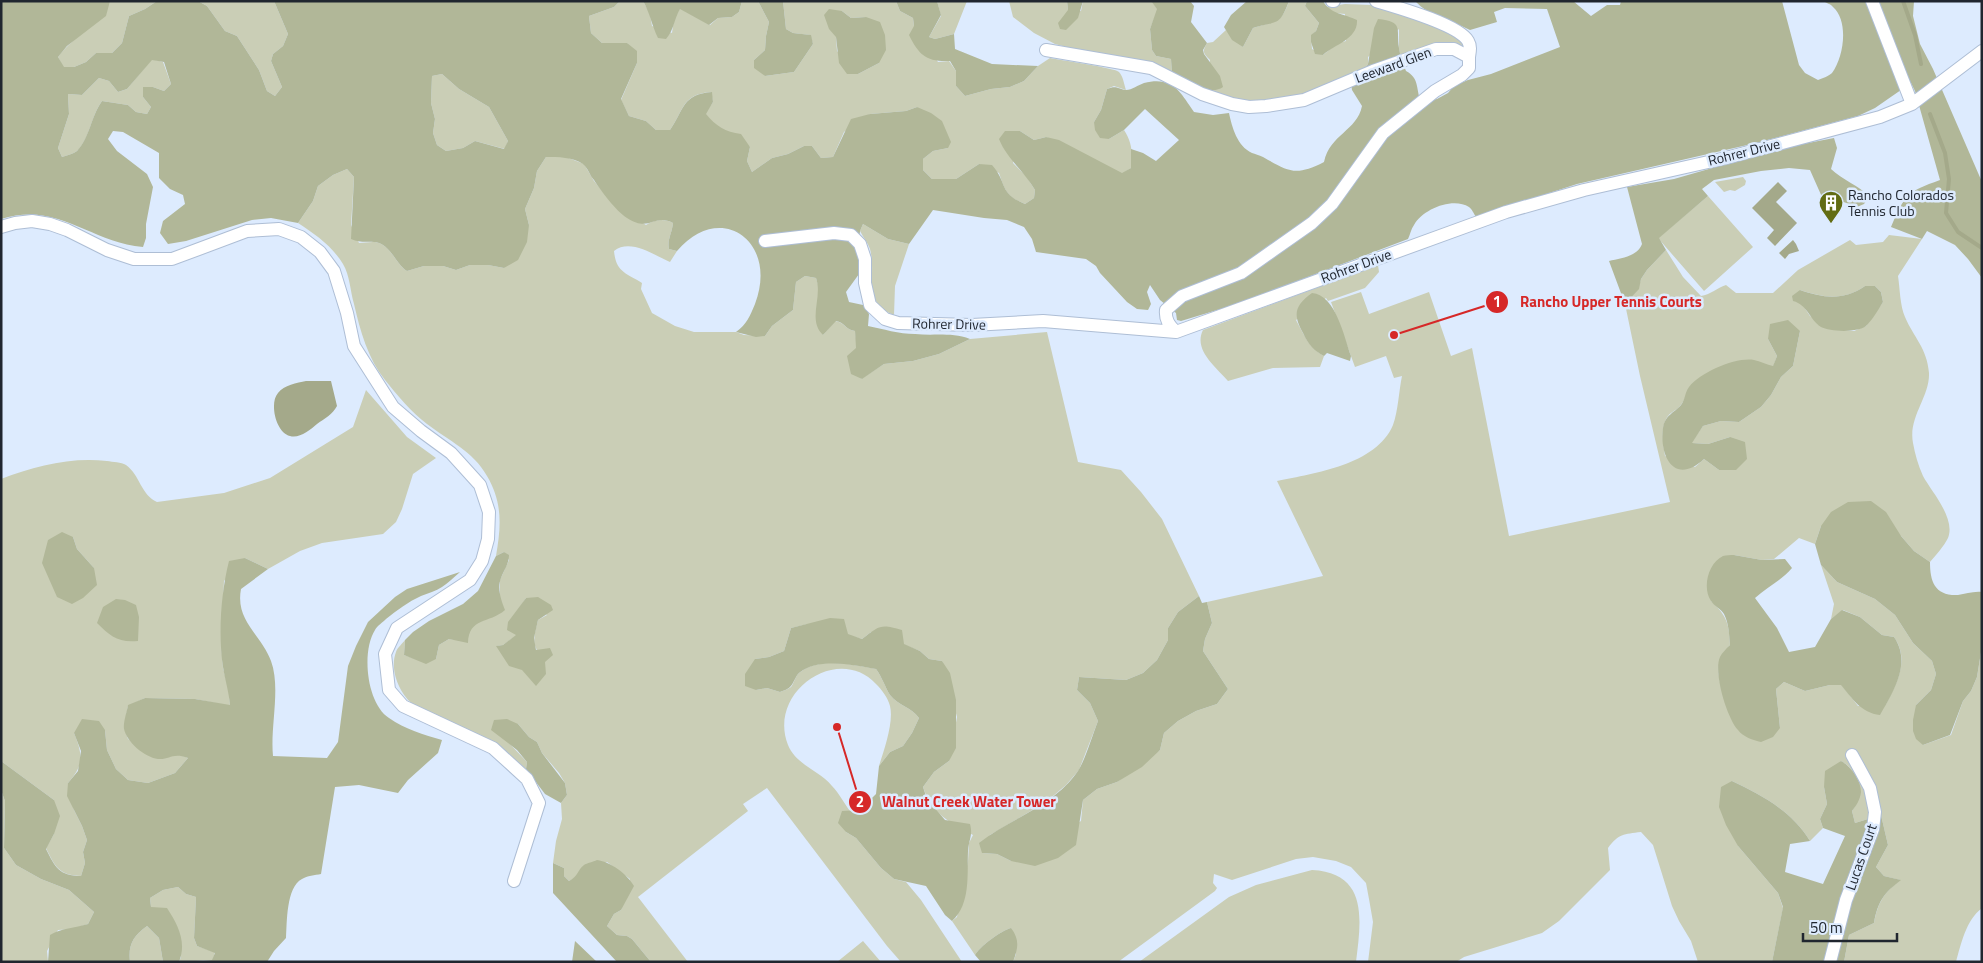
<svg xmlns="http://www.w3.org/2000/svg" width="1983" height="963" viewBox="0 0 1983 963" font-family="'Titillium Web',sans-serif">
<rect width="100%" height="100%" fill="#ddebfe"/>
<path fill="#caceb6" fill-rule="evenodd" d="M110,1H157L145,9L129,16L122,43L112,53H96L86,62L74,67H63L58,57C73,37 99,23 110,1Z
M198,1H274L288,34L283,46L273,54L271,61L282,87L275,96L267,91L259,70L237,36L225,31L207,6Z
M620,1H643L650,14L652,26L672,33L674,19L680,8L710,25L718,18L732,17L739,12L742,1H758L769,22L766,36L765,50L754,60L765,76L794,72L813,44L810,35L793,33L786,29L783,1H896L900,11L913,18L914,26L938,62L949,61L956,71V86L965,96L991,89L1010,87L1024,81L1038,66L1050,58C1059,60 1116,68 1119,72C1123,76 1124,84 1126,90L1114,86L1107,89L1101,110L1094,122L1109,139L1124,130C1132,142 1133,154 1131,168L1122,174L1046,137L1034,140L1020,131L1013,163L1026,176L1035,190L1034,198L1025,204C1007,197 1005,191 999,173L979,164L956,179H932L923,170V159L933,151L948,148L917,107L906,111L870,114L844,132L833,157L821,158L812,146H804L788,154L772,158L752,172L747,161L750,147L714,124L705,114L713,102L711,92C682,94 684,110 670,130H656L646,121L629,116L621,100L637,63L627,43H602L591,33L589,16L614,7ZM842,11L851,18L866,17L879,63L858,74L837,51L836,37Z
M937,1H967L954,34L935,39L929,37L941,16Z
M1009,1H1067L1068,10L1081,11L1083,1H1151L1158,9L1150,29L1152,50L1156,56L1171,59L1172,74L1055,44L1034,33L1013,17Z
M1289,1H1307L1305,6L1319,23L1316,31L1311,36L1312,49L1323,55L1338,43L1346,41L1345,14L1334,13L1326,7L1345,4L1371,5L1414,17L1458,38L1464,46C1443,42 1421,50 1400,55L1399,48V29L1368,57V64L1363,71L1302,97L1251,102L1227,98L1208,90L1210,60C1203,53 1202,52 1207,43L1213,42L1226,30L1243,47L1253,28C1274,21 1281,25 1289,1Z
M152,59L163,62L171,84L164,91L153,87L143,97L151,107L147,114L136,112L128,105L102,101C91,116 90,138 77,151C73,154 67,155 62,157L58,148L69,114L68,94L82,95L99,78L109,81L118,92L127,89Z
M442,74L459,89L489,107L508,141L505,149L475,141L463,148L446,151L437,145L433,133L435,119L431,103L432,76Z
M546,157H566L584,164L594,181L614,205L646,225C655,220 663,218 673,223C672,233 667,240 669,249L677,251L670,262C654,255 630,238 614,251C616,273 627,273 642,283L641,289L652,313L675,326L694,332H736L744,335L765,336L772,326L793,310L796,282L805,276L816,278L819,287L818,298L823,335L835,321C844,322 846,330 855,331L861,379L884,364L913,361L939,354L970,339L1047,332L1078,462L1121,470L1141,492L1162,519L1199,596L1178,612L1168,628V640L1157,660L1143,673L1126,680L1079,677L1077,690L1090,703L1098,721L1079,770L1066,785L1046,802L990,835L982,853L997,854L1011,861L1081,821L1083,800L1097,789L1117,782L1160,750L1164,733L1178,721L1196,711L1217,704L1228,689L1203,651L1205,639L1212,623L1207,602L1323,576L1277,481C1315,473 1376,465 1393,425C1398,412 1399,390 1402,376L1394,378L1386,356L1355,367L1331,302L1361,292L1369,314L1429,292L1451,356L1472,348L1509,536L1670,502L1640,376L1625,304L1638,289L1641,279L1647,270L1666,250L1683,277L1701,296C1710,295 1717,288 1726,285L1736,293H1773L1798,270L1850,240L1856,245L1883,242L1889,235L1922,239L1898,276C1900,289 1900,306 1905,317C1914,338 1927,348 1929,373C1930,397 1908,417 1913,443C1915,454 1918,465 1923,476C1931,491 1956,518 1948,538C1944,546 1936,555 1930,562L1914,551L1901,536L1821,526L1815,544L1799,538L1774,559L1762,560L1734,555L1711,601C1727,616 1729,623 1730,645C1713,665 1718,676 1725,700L1780,728L1776,689L1784,682L1805,691L1830,685L1841,684L1858,706L1886,704C1897,682 1910,660 1894,637L1882,635L1860,617L1843,610L1831,619L1834,604L1821,565L1837,582L1875,599L1895,615L1913,643L1932,661L1936,674L1931,690L1916,705L1923,745L1951,735L1963,701L1971,691L1977,677L1982,646V908C1966,920 1961,944 1956,962H1844L1849,935L1874,923C1878,902 1884,893 1900,880L1884,876L1876,867L1888,845L1881,815L1855,823L1852,811C1863,796 1859,770 1841,761L1824,787L1827,804L1820,819L1823,828L1810,841C1793,812 1762,795 1732,781L1738,846L1778,893L1783,908L1772,962H1698L1691,941L1679,921L1672,906L1653,845L1641,832C1624,834 1618,834 1608,848L1610,870L1559,921L1542,933L1464,957L1456,962H1368L1373,922L1369,899L1366,883L1351,867L1336,861L1313,857L1296,859L1232,880L1214,874L1213,883L1217,888L1215,891L1118,962H1013L1016,954L1011,928C1002,930 979,947 975,955L952,921L957,917L968,861L969,843L973,835C949,822 932,814 923,787L934,772L949,761L957,717L942,661L929,659L920,651L871,632L862,639L808,624L791,628L784,651L769,657L755,659L756,690L767,688L780,692C783,691 788,689 791,687C794,683 795,677 799,673C819,656 853,665 876,669C882,677 885,687 890,695C899,706 911,707 919,718L912,733L903,746L890,752L879,766C884,750 894,722 890,706C888,698 882,690 876,684C838,643 767,692 788,745C796,765 819,770 832,786C839,793 844,803 850,811H842L846,832L856,838L881,868L894,879L906,882L921,900L962,962H901L887,946L767,788L743,804L748,811L638,897L688,962H651L632,939L627,936L617,935L607,926L614,914L621,910L630,879L607,862L580,870L577,877L569,881L564,876V868L553,863L556,841L562,819L561,803L567,795L565,783L559,773L542,753L537,742L529,737L518,724L508,742L527,762L526,769L497,745L414,705C400,695 389,670 396,652C397,648 403,643 405,640L404,655L419,660L436,659L439,645L449,639L459,640L500,598V580L509,560L504,552L496,556C501,527 503,503 487,476C473,451 449,441 427,424C411,412 398,396 385,380C368,359 360,330 354,304C350,290 350,276 343,264C332,246 315,234 298,223L313,201L318,186L333,175L347,169L354,177L351,225L359,243C365,243 374,241 379,243C392,248 396,264 407,271L424,266H443L456,270L470,265H488L504,268L529,225L525,209L534,188L537,171ZM1865,286H1875L1881,292L1883,302L1866,326L1854,331L1841,330L1810,316L1802,304L1800,290C1825,298 1843,301 1865,286ZM1800,331L1793,366L1781,377L1771,395L1761,407L1739,422L1721,421L1703,426L1691,443L1708,444L1730,437L1719,470L1704,459L1695,467L1665,456C1663,443 1660,427 1668,416C1670,413 1674,411 1677,409C1684,403 1686,396 1689,388L1773,367L1777,356L1768,339ZM526,598L547,615L538,620C536,629 532,639 536,648C540,661 545,657 545,674L497,646L503,645L517,635L519,609Z
M1743,177L1746,181L1745,185L1735,191L1730,190L1724,192L1715,182Z
M1708,196L1753,247L1704,291L1658,238Z
M863,224L888,239L909,244L895,286L894,315C861,303 877,274 870,249C868,243 863,237 860,231Z
M1378,265L1379,272L1365,288L1328,301L1326,298L1296,320C1304,335 1309,348 1324,356L1320,367L1273,368L1228,381C1216,367 1193,350 1203,330Z
M366,390L407,437L436,458L413,474L402,509L396,522L383,534L322,543L300,551L268,569L245,558L224,581L221,643L223,668L229,691L230,706L195,699L145,698L128,706L124,727L128,739L160,759L178,754L188,758L175,773L148,783L128,780L116,769L107,750L105,730L74,733C83,755 84,765 68,783L74,810L82,826L87,840L83,852L85,863L81,876C59,875 55,867 46,848L54,834V800L1,761V479C35,466 70,457 107,461C113,462 121,462 126,465C140,475 141,495 157,502L224,493L270,478L353,427ZM73,537L77,549L94,568L48,540Z
M1,790L5,801L4,848L16,865L41,879L69,890L94,912L88,924L73,929L58,930L47,951L48,962H1Z
M1312,870C1369,873 1361,921 1356,962H1139L1229,897L1256,885Z
M178,887L186,894L196,897L194,938L197,946L215,952L213,960L179,962L181,957L151,907L150,898L163,890Z
M147,926L159,938L163,962H130C128,945 133,936 147,926Z
M863,941L881,962H837Z"/>
<path fill="#b1b798" fill-rule="evenodd" d="M1,1H110L106,16L67,46L58,57L64,67H74L86,62L96,53H112L122,43L129,16L145,9L157,1H198L207,6L225,31L237,36L259,70L267,91L275,96L282,87L271,61L273,54L283,46L288,34L274,1H620L614,7L589,16L591,33L602,43H627L637,51V63L621,99L629,116L646,121L656,130H670C684,110 682,94 712,92L713,102L706,114C716,126 725,132 741,134L750,147L747,161L752,172L772,158L788,154L804,146H812L821,158L833,157L851,119L870,114L906,111L917,107L931,113L942,121L951,142L948,148L933,151L923,159V170L932,179H956L979,164L992,165C1008,183 998,193 1025,204L1034,198L1035,190C1024,171 1007,159 999,139L1005,131H1020L1034,140L1046,137L1059,140L1122,173L1131,168V149L1143,153L1156,161L1179,140L1145,109L1124,130L1109,139L1100,138L1095,130L1094,122L1101,110L1107,89C1117,85 1117,89 1126,90C1132,90 1138,85 1144,83C1173,76 1180,92 1194,112L1213,115L1229,113C1232,127 1237,146 1252,153C1255,154 1259,155 1263,157C1288,171 1295,177 1324,162C1330,134 1357,131 1362,106L1352,90L1351,83L1361,74L1368,64L1374,28L1378,19C1404,22 1396,28 1399,48C1400,56 1403,64 1406,71C1419,78 1416,87 1420,99L1428,101L1437,99L1448,93L1454,86L1468,80L1491,74L1560,47L1547,9L1505,8L1494,12L1497,22L1470,30C1451,20 1430,17 1415,1H1573L1591,16L1607,5H1620L1621,1H1782L1799,65L1805,73L1818,80C1823,78 1829,76 1832,73C1844,57 1849,21 1833,7C1831,4 1826,3 1823,1H1914L1913,16L1920,44L1933,69L1982,182V278L1968,259L1955,245L1927,231L1922,239L1891,227C1905,194 1907,192 1940,180L1915,91L1911,83L1875,108L1858,116L1756,143L1577,184L1476,217C1474,214 1472,209 1469,207C1453,197 1423,209 1414,225C1411,229 1410,235 1408,239L1237,304L1181,321L1177,320L1176,313L1160,300L1150,285L1147,292L1151,304L1148,310L1137,309L1127,302L1100,273L1096,266L1086,259L1036,252L1032,239L1024,227L1007,220L984,218L933,210L909,244L888,239L863,224L860,231L858,249L859,274L846,292L849,302L863,305L869,314L868,326C883,329 899,334 915,334C934,336 951,332 970,339L939,354L913,361L884,364L862,379L851,374L847,356L856,348L855,331C846,330 844,322 836,321L823,335C807,320 823,297 816,278L805,276L796,282L793,310L772,326L765,336L756,337L736,332C747,324 750,316 755,304C779,241 720,200 677,251L669,249C667,240 672,233 673,223C654,213 650,233 627,218C616,211 601,191 594,180C590,176 588,168 583,164C573,157 558,157 546,157L537,171L534,188L525,209L529,225L527,242L518,260L504,268L488,265H470L456,270L443,266H424L407,271C396,264 392,248 379,243C370,240 362,244 351,239L354,177L347,169L333,175L318,186L313,201L298,223L271,218L252,220L186,241L168,244L160,233L163,221L185,204L183,195L170,189L159,178V153L123,132L113,131L108,139L117,151L147,174L153,187L146,224V238L143,247C89,242 58,201 1,219ZM152,60L164,62L171,84L164,91L153,87H143V97L151,107L147,114L136,112L128,105L102,101C91,116 90,137 77,151C73,154 67,155 62,157L58,148L69,114L68,94L82,95L99,78L109,81L118,92L127,89ZM442,74L459,89L489,107L508,141L504,149L475,141L463,148L446,151L437,145L433,133L435,119L431,103L432,76Z
M643,1H742L739,12L732,17L718,18L709,25L680,9C674,19 674,30 666,39L658,38C652,26 650,13 643,1Z
M758,1H783L786,29L793,33L811,35L813,44L794,72L765,76L754,68V60L765,50L766,36L769,22Z
M896,1H937L941,15L929,37L935,39L954,34L955,49L992,64L1038,66L1024,81L1010,87L991,89L965,96L956,86V71L950,61C926,62 919,55 909,35L914,26L913,18L900,11Z
M1067,1H1083L1078,18L1066,30L1060,29L1058,23L1068,10Z
M1151,1H1190L1194,6L1191,22L1207,43L1203,50L1204,54L1220,76L1223,87C1209,97 1185,80 1172,74L1171,59L1156,56L1152,50L1150,29L1157,9Z
M1247,1H1289C1279,28 1277,20 1253,28L1243,47L1232,40L1224,27L1231,15Z
M1307,1H1323C1330,14 1345,14 1357,20C1358,39 1335,44 1323,55L1315,54L1311,42V35L1316,31L1319,23L1305,6Z
M829,9L842,11L851,18L866,17L880,22L885,35L886,50L879,63L858,74H847L839,63L836,37L829,29L824,15Z
M1834,138L1837,148L1831,169C1842,180 1859,185 1869,197L1864,204L1857,207L1841,201H1828L1822,197L1810,170L1789,168L1761,171L1714,180L1702,189L1708,196L1659,238L1666,250L1647,270L1641,279L1639,289L1625,304L1609,261C1621,258 1637,257 1642,244L1627,187L1674,179L1782,148Z
M1865,286H1875L1881,292L1883,302C1878,310 1873,319 1867,325C1860,333 1830,332 1821,327C1809,319 1808,305 1793,301L1792,296L1800,290C1824,298 1843,301 1865,286Z
M1312,293C1336,295 1344,337 1351,356L1350,361L1327,353L1324,356C1314,351 1308,344 1303,333C1293,315 1294,306 1312,293Z
M1788,320L1800,331L1793,366L1781,377L1771,395L1761,407L1739,422L1721,421L1703,426L1692,443L1708,444L1730,437L1745,442L1747,459L1736,470H1719L1704,459C1675,486 1659,457 1663,428C1665,415 1674,413 1681,405C1685,400 1685,392 1689,387C1701,372 1736,357 1754,360C1760,361 1767,365 1773,366L1777,356L1768,339L1770,324Z
M1871,501L1886,512L1901,536L1914,551L1930,562C1930,582 1935,596 1958,595C1966,594 1973,591 1982,592V646L1977,677L1971,691L1963,701L1950,735L1923,745L1916,739L1913,731V720L1916,705L1931,690L1936,674L1932,661L1913,643L1895,615L1875,599L1837,582L1821,565L1815,544L1821,526L1831,512L1848,502Z
M62,532L73,537L77,549L94,568L97,585L83,598L72,604L57,597L42,563L48,540Z
M504,552L509,555C509,564 504,570 501,578C497,588 501,600 505,610C489,624 469,617 468,643L449,639L439,645L436,659L426,664L404,655L405,640L413,632L429,621L463,604L478,591L496,556Z
M1734,555L1762,560L1785,559L1792,568C1782,580 1767,587 1755,598L1777,628L1789,652L1815,647L1831,619L1842,610L1860,617L1882,635L1894,637C1912,663 1893,692 1880,715C1861,713 1852,698 1841,685H1830L1805,691L1784,682L1776,689L1780,728L1773,737L1761,742C1753,740 1743,737 1738,730C1727,718 1713,672 1720,657C1722,653 1727,648 1730,645C1729,634 1729,624 1724,614C1721,609 1714,606 1711,601C1702,588 1708,563 1723,556C1726,555 1731,555 1734,555Z
M245,558L268,569L241,589C235,621 261,634 271,661C281,688 270,727 273,756L327,758L338,742L348,666L356,646L368,622L395,597L407,589L460,572C454,577 448,583 442,587C436,591 428,593 421,596C408,602 397,610 386,619C383,622 377,626 375,630C361,652 367,704 389,718C405,729 424,735 442,740L438,753L408,780L398,793L359,785L335,787L321,874C315,875 307,876 302,879C286,887 287,923 286,938L274,951L267,962H194L212,960L215,953L197,946L194,938L196,897L186,894L178,887L163,890L150,898L151,907L167,908C178,925 187,942 179,962H163L159,938L147,926C133,936 128,945 130,962H48L50,935C61,928 75,928 88,924L94,912L69,890L41,879L16,865L4,848L5,801L1,790V761L54,800L60,816L54,834L46,849C55,867 59,876 81,876L85,863L83,852L87,840L82,826L67,796L68,783L78,771L81,751L74,733L82,719L99,721L105,730L107,750L116,769L128,780L148,783L175,773L188,758C172,752 170,760 158,759C144,757 127,742 124,729C123,722 127,712 128,705L145,698L195,699L230,705C229,692 225,680 223,667C218,635 221,592 229,561Z
M1199,596L1202,603L1207,602L1212,623L1205,639L1203,651L1228,689L1217,704L1196,711L1178,721L1164,733L1160,750L1142,767L1117,782L1097,789L1083,800L1076,845L1058,858L1035,866L1011,861L997,854L982,853L979,843C1011,818 1054,806 1078,771C1086,758 1092,736 1098,721L1090,703L1077,690L1079,677L1126,680L1143,673L1157,660L1168,640V628L1178,612Z
M538,597L551,605L553,610L538,620L534,638L536,650L550,648L553,655L545,662L546,674L536,686L522,670L509,666L496,646L503,645L516,635L507,630L508,622L526,598Z
M116,599L125,600L136,605L139,617L138,641C118,643 110,636 97,623L103,607Z
M830,618L844,619L848,634L862,639C880,625 881,624 902,630L904,644L920,651L929,659L942,661L950,673L956,700V748L949,761L934,772L923,787L927,799L945,820L970,824C973,835 969,839 968,851C967,874 971,904 952,921L945,915L926,886L894,879L881,868L856,838L846,832L838,823L842,811L860,810L876,794L879,766L890,752L903,746L912,733L919,718C911,707 899,706 890,695C885,687 882,677 876,669C854,665 818,657 799,673C795,677 794,683 790,687C788,689 783,691 780,692L767,688L756,690L745,686V674L755,659L769,657L784,651L791,628Z
M507,719L518,724L529,737L537,742L542,753L565,783L567,795L561,803L545,794L526,769L527,762L517,750L491,730L494,720Z
M1841,761C1851,766 1861,781 1861,792C1860,800 1856,806 1852,811L1855,823L1881,815L1888,845L1876,867L1884,876L1901,880C1884,893 1878,901 1874,923L1849,935L1844,962H1772L1783,907L1778,893L1738,846L1726,825L1719,807L1721,787L1732,781C1762,795 1793,812 1810,841L1790,844L1785,872L1823,884L1845,836L1823,828L1820,819L1827,804L1824,787L1825,771Z
M597,860C611,862 627,874 634,886L621,910L614,914L607,926L617,935L627,936L632,939L651,962H617L553,893V863L564,868V876L569,881C579,876 577,870 584,865C587,863 593,862 597,860Z
M1011,928C1020,940 1018,948 1013,962H981L975,955C979,947 1002,930 1011,928Z
M575,941L597,962H572Z"/>
<path fill="#a4a98a" d="M1778,182L1787,191L1776,202L1797,223L1775,246L1767,238L1774,230L1752,208Z
M1793,240L1796,244L1799,251L1789,254L1785,259L1779,253Z
M306,381H331L337,406C333,414 324,419 317,424C310,430 299,439 290,436C276,433 269,403 278,393C284,385 297,383 306,381Z"/>
<g fill="none" stroke-linecap="round" stroke-linejoin="round">
<path stroke="#a4a98a" stroke-width="4" d="M1903,1L1915,35L1921,64
M1930,114L1945,153L1949,179L1946,213L1958,232L1982,248"/>
<defs>
<path id="minor" d="M1332,1H1334
M1376,1C1396,7 1458,24 1468,41C1471,46 1470,51 1469,57
M1872,1L1912,104
M1046,50L1151,68L1202,94L1232,104L1249,107L1266,106L1304,100L1373,71L1436,49H1454L1469,57V68L1462,75L1435,91L1383,133L1332,204L1312,223L1241,273L1182,296L1166,310C1165,320 1169,325 1176,332
M1,227L15,223L32,221L50,224L67,230L107,250L134,259H172L247,231L279,229L301,237L320,252L334,271L347,313L354,346L393,407L421,431L451,453L480,485L489,512L488,539L482,561L470,580L397,628L385,654L389,690L403,706L493,748L527,779L539,803L514,881
M765,241L834,233L851,235L860,244L865,259V283L870,305L885,319L898,323L972,325L1043,321L1176,332L1506,212L1584,190L1726,158L1880,117L1912,104L1982,51
M1830,962L1846,900L1873,829L1875,812L1870,788L1852,755"/>
</defs>
<use href="#minor" stroke="#aebed5" stroke-width="14"/>
<use href="#minor" stroke="#fff" stroke-width="12"/>
</g>
<defs>
<symbol id="building-pin" viewBox="-11 -11 22 30"><path d="M0 17L-7.5 6A9.5 9.5 0 1 1 7.5 6Z" fill="#626c13" stroke="#ddebfe"/><path d="M-4-6H4V6H1V3H-1V6H-4ZM-2.5-4.3h1.7v1.8h-1.7ZM.8-4.3h1.7v1.8H.8ZM-2.5-1h1.7V.8h-1.7ZM.8-1h1.7V.8H.8Z" fill="#fff"/></symbol>
</defs>
<g fill-rule="evenodd">
<use href="#building-pin" x="1817" y="189" width="28" height="38"/>
</g>
<g text-anchor="middle" stroke-width="5" stroke-linejoin="round" paint-order="stroke">
<g font-size="14" fill="#20262f" stroke="#ddebfe">
<text transform="translate(1393 65) rotate(-20)" y="5">Leeward Glen</text>
<text transform="translate(1744 152) rotate(-14)" y="5">Rohrer Drive</text>
<text transform="translate(1356 266) rotate(-20)" y="5">Rohrer Drive</text>
<text transform="translate(949 324) rotate(1)" y="5">Rohrer Drive</text>
<text transform="translate(1861 857) rotate(-71)" y="5">Lucas Court</text>
</g>
<g font-size="14" fill="#20262f" stroke="#ddebfe" text-anchor="start">
<text x="1848" y="200">Rancho Colorados<tspan x="1848" dy="16">Tennis Club</tspan></text>
</g>
</g>
<path fill="none" stroke="#d62828" stroke-width="2" d="M1394 335L1497 302M837 727L860 802"/>
<g fill="#d62828" stroke="#ddebfe" stroke-width="2">
<circle cx="1394" cy="335" r="5"/>
<circle cx="837" cy="727" r="5"/>
<circle cx="1497" cy="302" r="12"/>
<circle cx="860" cy="802" r="12"/>
</g>
<g font-size="15" text-anchor="middle" font-weight="bold" fill="#fff">
<text x="1497" y="307">1</text>
<text x="860" y="807">2</text>
</g>
<g font-size="15" text-anchor="middle" font-weight="bold" fill="#d62828" stroke="#ddebfe" stroke-width="5" stroke-linejoin="round" paint-order="stroke">
<text x="1611" y="307">Rancho Upper Tennis Courts</text>
<text x="969" y="807">Walnut Creek Water Tower</text>
</g>
<rect width="1983" height="963" fill="none" stroke="#20262f" stroke-width="5"/>
<path d="M1803 933v8h94v-8" fill="none" stroke="#20262f" stroke-width="2.5"/>
<text x="1810" y="933" font-size="15" fill="#20262f" stroke="#ddebfe" stroke-width="4" paint-order="stroke">50 m</text>
</svg>
